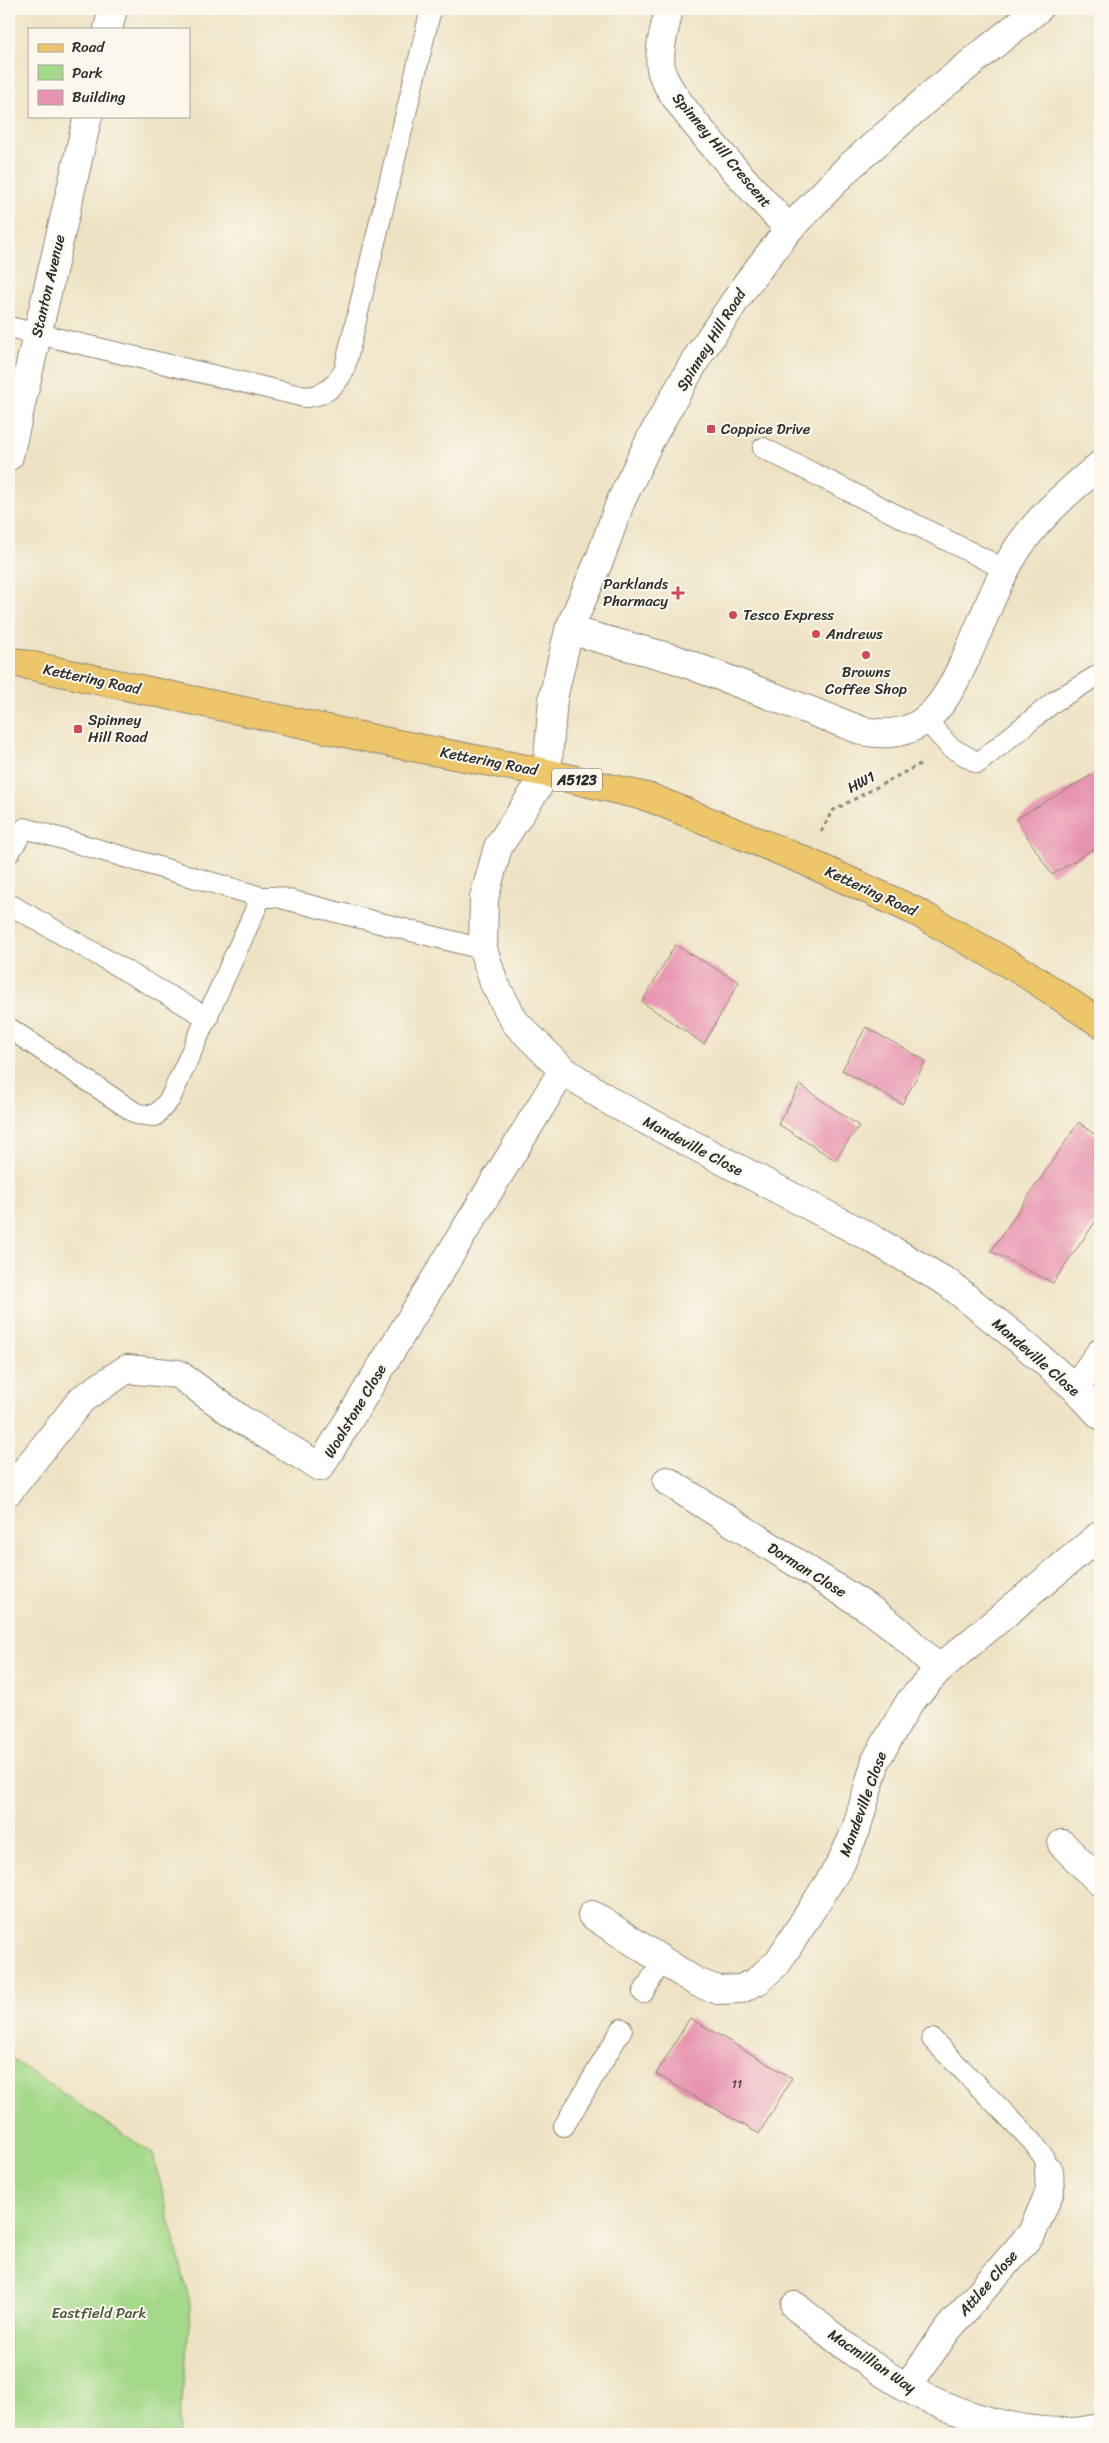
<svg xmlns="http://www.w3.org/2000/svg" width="1109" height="2443" viewBox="0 0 1109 2443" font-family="Sriracha,sans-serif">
<rect width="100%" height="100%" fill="#fbf7ec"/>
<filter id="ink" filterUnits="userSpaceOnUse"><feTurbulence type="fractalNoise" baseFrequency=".02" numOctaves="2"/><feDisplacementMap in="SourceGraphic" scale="10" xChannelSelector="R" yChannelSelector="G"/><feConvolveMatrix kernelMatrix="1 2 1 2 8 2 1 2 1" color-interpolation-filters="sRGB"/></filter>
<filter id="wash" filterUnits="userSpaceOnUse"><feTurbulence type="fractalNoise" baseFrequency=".0096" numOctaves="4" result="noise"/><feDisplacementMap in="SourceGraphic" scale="20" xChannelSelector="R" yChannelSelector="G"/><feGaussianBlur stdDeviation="1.12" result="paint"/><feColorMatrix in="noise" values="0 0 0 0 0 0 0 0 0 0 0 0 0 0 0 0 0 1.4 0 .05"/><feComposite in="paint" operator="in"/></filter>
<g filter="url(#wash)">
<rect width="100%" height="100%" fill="#eee2c2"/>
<path fill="#a4d989" stroke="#68825a" d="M9,2057L153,2154L191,2307L178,2434H9Z"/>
<g id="blocks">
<path fill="#e792ae" d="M1100,770V845L1052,875L1016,819Z
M675,945L739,982L704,1044L642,1002Z
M866,1027L926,1061L902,1104L842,1070Z
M800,1085L859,1126L835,1160L778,1124Z
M1079,1122L1100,1139V1215L1053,1283L991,1251Z
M690,2018L792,2078L759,2134L656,2074Z"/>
</g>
</g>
<g filter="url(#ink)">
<use href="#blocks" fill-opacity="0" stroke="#8c8676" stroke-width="1"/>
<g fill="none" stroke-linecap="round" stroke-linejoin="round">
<defs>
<path id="lane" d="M9,327L305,397C324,396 334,388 344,371L431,9
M763,448L1006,570
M926,720L950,747L978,763L1055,701L1100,674
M9,853L25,828L261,897H277L483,949
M9,904L208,1018
M9,1028L137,1114L155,1116L170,1099L261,897
M643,1993L662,1960
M932,2039L1032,2141L1043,2156L1049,2171
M564,2126L622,2029"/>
<path id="street" d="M669,9C665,28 658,49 661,69C666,100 763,200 789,229
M1038,9L935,92L848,168L789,229L745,286L696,359L650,440L620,503L601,556L569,630L553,698L547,773L498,847L484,898L483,949L494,983L515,1022L563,1070L613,1103L871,1238L948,1283L1017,1338L1075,1388L1100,1415
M108,29L113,9
M9,456L88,116
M569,630L675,659L863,731C926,744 947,700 969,651C985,616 998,577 1020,545C1042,514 1071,489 1100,465
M1075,1388L1100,1353
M667,1481L871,1610L895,1628L939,1669
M9,1491L82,1399L127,1369L178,1374L242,1420L320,1467L563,1070
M1062,1844L1100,1882
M592,1915L696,1982L718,1990L741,1989L757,1981L778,1962L840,1865L856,1830L876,1760L909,1703L939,1669L1100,1535
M795,2306C831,2335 866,2364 906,2387C952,2414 1016,2433 1070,2432C1080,2432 1091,2430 1100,2428
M906,2388L948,2329L1032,2233L1050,2191L1049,2171"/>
<path id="primary" d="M9,661L397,744L547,773L651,798L805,861L915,911L1025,973L1100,1023"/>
</defs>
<use href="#lane" stroke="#8c8676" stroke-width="22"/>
<use href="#street" stroke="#8c8676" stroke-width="30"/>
<use href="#primary" stroke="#8c8676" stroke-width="30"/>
<path stroke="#8c8676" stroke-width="3" stroke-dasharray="4 4" stroke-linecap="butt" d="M821,832L832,811L920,764"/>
<use href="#lane" stroke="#fff" stroke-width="20"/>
<use href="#street" stroke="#fff" stroke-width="28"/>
<use href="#primary" stroke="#ecc669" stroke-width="28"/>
</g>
</g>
<g fill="#d1495b" stroke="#fbf7ec" stroke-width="2">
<rect x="706" y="424" width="10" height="10" rx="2.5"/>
<path d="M675.5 585.5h5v5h5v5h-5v5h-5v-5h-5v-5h5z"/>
<circle cx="733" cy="615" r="5"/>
<circle cx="816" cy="634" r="5"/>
<circle cx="866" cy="655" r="5"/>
<rect x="73" y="724" width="10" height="10" rx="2.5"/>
</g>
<g text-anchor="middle" stroke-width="4" stroke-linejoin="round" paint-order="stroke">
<g font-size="12" fill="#5a454c">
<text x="737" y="2088">11</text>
</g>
<rect fill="#fbf7ec" stroke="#696865" stroke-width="1" x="552" y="768.5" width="50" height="23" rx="4"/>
<g font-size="14" font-weight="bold" fill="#2b2b2b">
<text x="577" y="785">A5123</text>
</g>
<g font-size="15" fill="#2b2b2b" stroke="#fbf7ec">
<text transform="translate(722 150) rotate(50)" y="5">Spinney Hill Crescent</text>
<text transform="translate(48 286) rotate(-77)" y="5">Stanton Avenue</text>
<text transform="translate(711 340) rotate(-58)" y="5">Spinney Hill Road</text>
<text transform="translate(92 679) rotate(12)" y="5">Kettering Road</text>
<text transform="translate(489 761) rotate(11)" y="5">Kettering Road</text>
<text transform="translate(861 782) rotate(-28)" y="5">HW1</text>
<text transform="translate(871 891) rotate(25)" y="5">Kettering Road</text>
<text transform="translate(693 1146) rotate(28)" y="5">Mandeville Close</text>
<text transform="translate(1036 1357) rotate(41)" y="5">Mandeville Close</text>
<text transform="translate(355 1411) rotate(-59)" y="5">Woolstone Close</text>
<text transform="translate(807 1570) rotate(32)" y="5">Dorman Close</text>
<text transform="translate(863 1804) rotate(-70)" y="5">Mandeville Close</text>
<text transform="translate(988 2283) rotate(-49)" y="5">Attlee Close</text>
<text transform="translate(872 2361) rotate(34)" y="5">Macmillian Way</text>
</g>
<g font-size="15" fill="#2b2b2b" stroke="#fbf7ec" text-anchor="start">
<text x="721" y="434">Coppice Drive</text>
<text x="668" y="589" text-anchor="end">Parklands<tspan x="668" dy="17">Pharmacy</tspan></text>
<text x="743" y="620">Tesco Express</text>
<text x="826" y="639">Andrews</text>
<text x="866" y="677" text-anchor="middle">Browns<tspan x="866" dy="17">Coffee Shop</tspan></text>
<text x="88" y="725">Spinney<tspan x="88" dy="17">Hill Road</tspan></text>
</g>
<g font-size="15" fill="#495642" stroke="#fbf7ec">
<text x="99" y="2318">Eastfield Park</text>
</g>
</g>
<rect width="1109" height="2443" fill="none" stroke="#fbf7ec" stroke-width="30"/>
<rect x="28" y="28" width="162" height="90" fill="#fbf7ec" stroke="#a8a59f"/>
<rect x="38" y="44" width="25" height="8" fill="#ecc669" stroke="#a8a59f"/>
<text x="72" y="52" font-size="15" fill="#2b2b2b">Road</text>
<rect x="38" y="65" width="25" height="15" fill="#a4d989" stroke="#a8a59f"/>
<text x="72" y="78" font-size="15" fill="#2b2b2b">Park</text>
<rect x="38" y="90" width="25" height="15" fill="#e792ae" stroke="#a8a59f"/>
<text x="72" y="102" font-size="15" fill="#2b2b2b">Building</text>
</svg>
